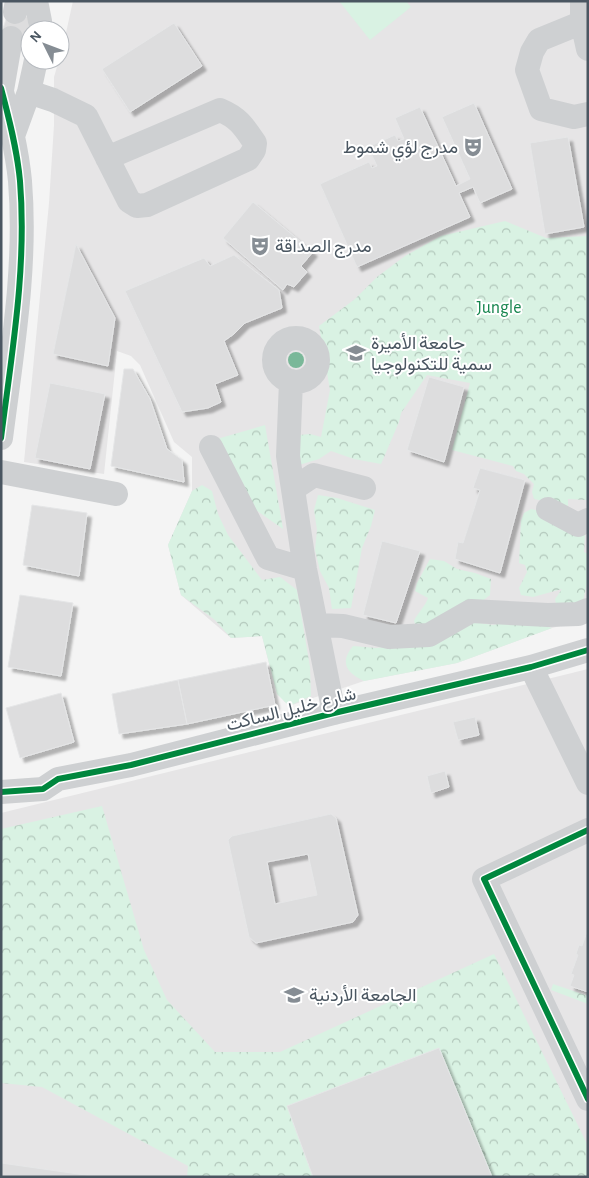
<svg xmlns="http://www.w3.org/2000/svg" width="589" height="1178" viewBox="0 0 589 1178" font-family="'Alegreya Sans',Vazirmatn,sans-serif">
<defs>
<pattern id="forest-crowns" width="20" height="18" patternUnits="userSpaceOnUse" patternTransform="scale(1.25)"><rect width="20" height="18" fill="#d9f2e3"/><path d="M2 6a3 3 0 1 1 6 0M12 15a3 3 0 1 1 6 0" fill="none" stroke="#b2c7bb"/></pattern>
<filter id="shadow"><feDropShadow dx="4.5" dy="4.5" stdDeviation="1" flood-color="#0004"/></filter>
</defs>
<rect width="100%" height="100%" fill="#f4f4f4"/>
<path fill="#e6e5e6" d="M73,1H588V619L552,628L457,663L364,681L289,706L275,687L262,636L231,638L181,595L168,545L192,491V457L174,442L140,365L131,356L117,351L104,474L24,462L49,203L54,125V77L59,60H60Z
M588,669V1177H1V813Z"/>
<path fill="#d9f2e3" d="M339,1H406L411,7L370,40Z"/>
<path fill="url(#forest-crowns)" d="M505,221L546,238L588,236V500L568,499V506L534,499L532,492L534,484L524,474L516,471L513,466L452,450L470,383L427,375L401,413L399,422L381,464L354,459L331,451L319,459L299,465L300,435L310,434L321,437L330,390L319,326L355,299L377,277L405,256L441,236Z
M265,425L283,529L247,504L217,439Z
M202,485L212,491L218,514L228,535L262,580L280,577L297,590L310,667L311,696L289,706L277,694L262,636L231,638L215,620L181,595L168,545L192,491Z
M318,495L337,498L375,510L371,526L362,548L351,608L332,609L329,588L320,571L315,550L317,530L314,510Z
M531,509L540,511L585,534L584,552L588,554V579L582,606L557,609L555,599L562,589L533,597L521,595L519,588L527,572L525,565L519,563L521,521L524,513Z
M430,559L444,561L457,569L475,573L491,579L490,595L481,602L437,624L416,626L414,621C418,612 425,607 428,598L415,591L417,583Z
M518,619L552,628L457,663L364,681C347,673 339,663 353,646L376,648L424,643L467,621L493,625Z
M102,806L144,950L167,1000L215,1052H280L494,954L588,1146V1177H187L188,1166L42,1087L1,1083V829Z
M553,984L588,996V1004L551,990Z"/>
<path fill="#ddddde" stroke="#e5e6e7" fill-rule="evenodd" filter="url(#shadow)" d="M9,10L60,29V30H30V45L1,35Z
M174,23L202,66L130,112L102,69Z
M474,103L512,189L480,203L473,187L459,193L470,217L357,267L320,184L369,162L372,168L377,166L368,147L395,135L398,141L404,139L395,118L420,107L456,186L470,179L442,117Z
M568,137L584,227L545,234L530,143Z
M253,202L313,252L301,266L307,272L294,287L287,284L283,290L223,238Z
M76,244L115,318L108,366L53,354Z
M234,255L279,290L282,308L245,323L234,334L224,341L238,375L215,384L221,402L208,408L182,412L125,291L204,258L210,266Z
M124,369H133L150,399L167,449L182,460L184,482L111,466Z
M429,377L464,387L444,462L407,450Z
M50,383L105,394L90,469L35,458Z
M480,468L525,480L500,573L455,559L458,542L463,543L480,490L473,488Z
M32,505L87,513L79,576L23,565Z
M382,541L420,551L396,623L363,615Z
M20,595L73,603L61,676L8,667Z
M266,662L275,705L187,724L178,680Z
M178,680L187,724L119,734L112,694Z
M61,693L74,742L20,758L6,708Z
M475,717L479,735L458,740L453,722Z
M445,771L449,787L431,793L427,776Z
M331,814L336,818L358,915L353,922L256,943L249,937L228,840L232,836ZM308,854L317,895L275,904L267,862Z
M588,929V992L570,986L574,975L571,974L578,955L576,954L579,945L582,946Z
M439,1048L492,1177H313L287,1106Z
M1,1163L99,1177H1Z"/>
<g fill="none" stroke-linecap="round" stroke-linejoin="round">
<path stroke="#ced0d2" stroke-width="24" d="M36,1L40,21
M582,1V22L588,49
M15,12L17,1
M588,20L539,40L532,52L527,70L541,109L574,117L588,114
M1,88C9,118 17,149 20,181C27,267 12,352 1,438
M2,90L11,38
M29,92L53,100L86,116L129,201L137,206L147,205L248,159L254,150L255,143C244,127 239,118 220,110L107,158
M13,136L29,92L36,60
M274 360a22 22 0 1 1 44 0a22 22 0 1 1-44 0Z
M291,381L288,456L305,569L334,713
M211,447L268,558L305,569
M1,472L116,494
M293,489L314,475L364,488
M548,509L578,525L588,520
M317,625L343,626L389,637L429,635L471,611L548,615L578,614L588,610
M531,667L588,783
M1,792L43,789L58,779L131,765L334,713L531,667L588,650
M588,830L484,879L588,1099"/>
<defs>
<path id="cycleway" d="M1,88C9,118 17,149 20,181C27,267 12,352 1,438
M1,792L43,789L58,779L131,765L334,713L531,667L588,650
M588,830L484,879L588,1099"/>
</defs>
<use href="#cycleway" stroke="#fff" stroke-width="9"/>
<use href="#cycleway" stroke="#00873e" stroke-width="6"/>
</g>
<circle fill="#7ab899" cx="296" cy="360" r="8"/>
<defs>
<symbol id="theatre-bare" viewBox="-9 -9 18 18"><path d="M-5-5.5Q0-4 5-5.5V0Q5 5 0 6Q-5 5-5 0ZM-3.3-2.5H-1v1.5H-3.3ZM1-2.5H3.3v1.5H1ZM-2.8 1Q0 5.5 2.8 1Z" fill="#868d94" stroke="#fff" stroke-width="2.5" paint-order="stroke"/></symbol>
<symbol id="university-bare" viewBox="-9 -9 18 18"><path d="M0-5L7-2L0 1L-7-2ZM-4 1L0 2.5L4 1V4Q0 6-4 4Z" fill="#868d94" stroke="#fff" stroke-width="2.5" paint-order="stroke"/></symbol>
</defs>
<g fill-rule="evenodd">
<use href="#theatre-bare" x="459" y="133" width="28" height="28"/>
<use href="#theatre-bare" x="246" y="232" width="28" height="28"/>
<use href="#university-bare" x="342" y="339" width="28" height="28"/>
<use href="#university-bare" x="280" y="981" width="28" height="28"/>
</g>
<g text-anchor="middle" stroke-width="4" stroke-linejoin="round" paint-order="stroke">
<g font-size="18" fill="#4a5661" stroke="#fff" text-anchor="start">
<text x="458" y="153" text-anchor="end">مدرج لؤي شموط</text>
<text x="275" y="252">مدرج الصداقة</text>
<text x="371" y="349">جامعة الأميرة<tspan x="371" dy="21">سمية للتكنولوجيا</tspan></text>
<text x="309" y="1001">الجامعة الأردنية</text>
</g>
<g font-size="18" fill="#17864f" stroke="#fff">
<text x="499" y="313">Jungle</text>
</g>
<g font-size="18" fill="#4a5661" stroke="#fff">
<text transform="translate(291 709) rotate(-14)" y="6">شارع خليل الساكت</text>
</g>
</g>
<rect width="589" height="1178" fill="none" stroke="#4a5661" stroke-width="5"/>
<g transform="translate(45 45) rotate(312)"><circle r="24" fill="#ffffff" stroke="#b7bbc0"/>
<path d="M0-4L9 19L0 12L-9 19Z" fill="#868d94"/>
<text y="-8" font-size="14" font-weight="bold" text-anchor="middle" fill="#4a5661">N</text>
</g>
</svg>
